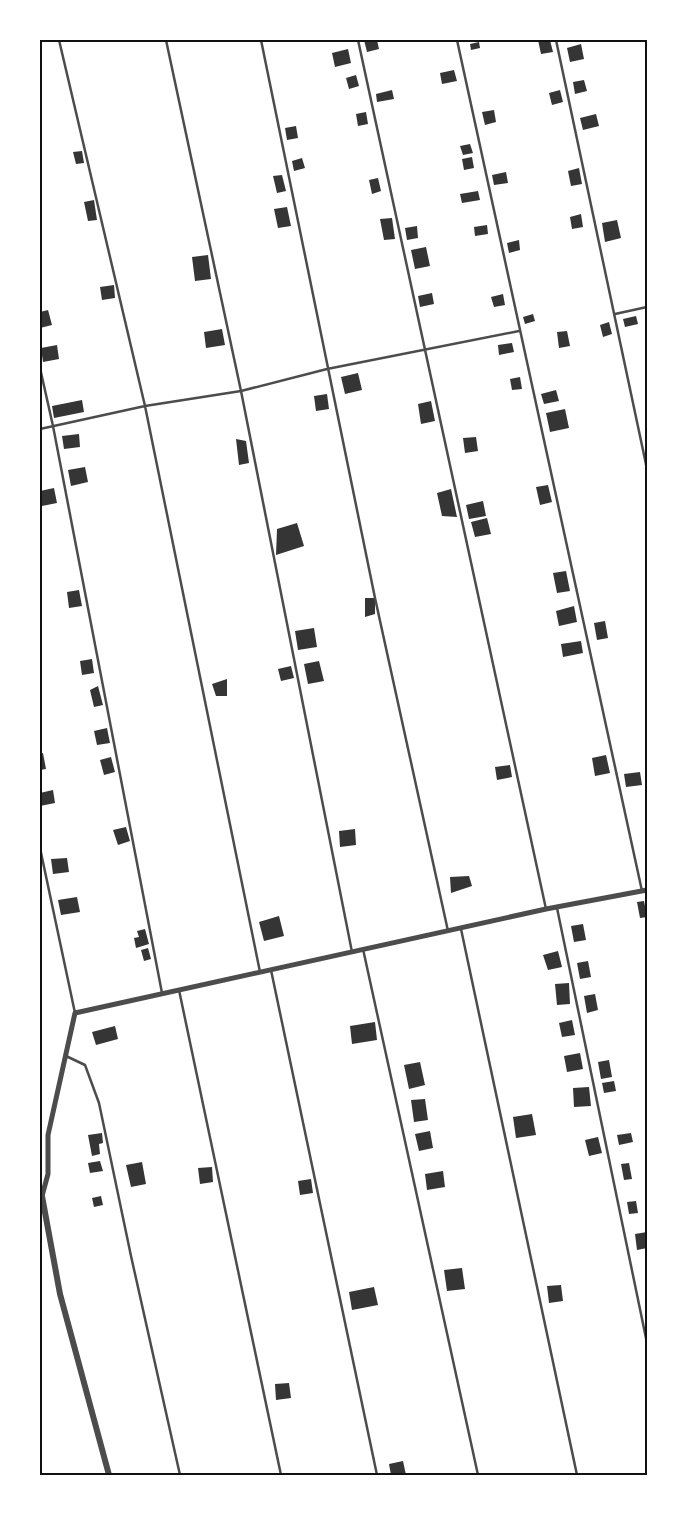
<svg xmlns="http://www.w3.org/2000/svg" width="687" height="1515" viewBox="0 0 687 1515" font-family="'Noto Sans',sans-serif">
<rect width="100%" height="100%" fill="#fff"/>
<path fill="#353535" d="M364,40H377L379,49L367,52Z
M538,40H550L553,52L541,54Z
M479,42L480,48L471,50L470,44Z
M581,44L584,59L570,62L567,48Z
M348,49L351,63L335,67L332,53Z
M454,70L457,81L442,84L440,73Z
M356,75L359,86L349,89L346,78Z
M584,80L587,91L575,94L573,82Z
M392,90L394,99L377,102L376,94Z
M560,90L563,102L552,105L549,93Z
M494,110L496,122L485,125L482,112Z
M366,112L368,124L358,126L356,114Z
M596,114L599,126L583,130L580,118Z
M296,126L298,138L287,140L285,128Z
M470,144L473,153L463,155L460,146Z
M82,151L84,163L76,164L73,152Z
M472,157L474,168L464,170L462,159Z
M302,158L305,168L294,171L292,161Z
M579,168L582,184L571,186L568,171Z
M506,172L508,183L494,185L492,175Z
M282,175L286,191L277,193L273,176Z
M378,178L381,191L372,194L369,180Z
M478,191L480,200L462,203L460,194Z
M94,200L97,220L88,221L84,202Z
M287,207L291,226L278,228L274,209Z
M581,214L583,227L572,229L570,217Z
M392,218L395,239L384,240L380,219Z
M617,220L621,238L605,242L602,223Z
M487,225L488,234L475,236L474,227Z
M417,226L418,238L407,240L405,228Z
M519,240L520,250L509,253L507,243Z
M426,247L430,266L415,269L411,250Z
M208,255L211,279L195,281L192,257Z
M114,285L115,298L102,300L100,287Z
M432,293L434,304L420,307L418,296Z
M503,294L505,305L494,307L491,297Z
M48,310L52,325L40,328V312Z
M533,314L535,321L525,324L523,317Z
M636,316L638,324L625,327L623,319Z
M609,322L612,334L603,337L600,325Z
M222,329L225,345L206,348L204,332Z
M567,331L570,346L559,348L557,332Z
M512,343L514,352L499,355L498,345Z
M57,345L59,359L43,362L41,348Z
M358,373L362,390L345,394L341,377Z
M520,377L522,389L512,390L510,379Z
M556,390L559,401L544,404L541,394Z
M327,394L329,409L316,411L314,396Z
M82,400L84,412L54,418L52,406Z
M431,401L435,421L421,424L418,404Z
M565,409L569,428L550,432L546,413Z
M79,434L80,447L64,449L62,436Z
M476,437L478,451L465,453L463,438Z
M236,439L246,441L249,463L239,465Z
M85,467L88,482L71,486L68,470Z
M548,485L552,502L540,505L536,487Z
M54,488L57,503L42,506L40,491Z
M451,489L457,517L442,516L437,493Z
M483,501L486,516L469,519L466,505Z
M487,518L491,534L475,537L471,522Z
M297,523L304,546L276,555L277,529Z
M566,571L570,591L557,593L553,573Z
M79,590L82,606L69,608L67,592Z
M365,598H375V614L365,617Z
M574,606L577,622L559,626L556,611Z
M605,621L608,638L597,640L594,623Z
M314,628L317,647L298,650L295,631Z
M581,641L583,653L563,657L561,644Z
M92,659L94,673L82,675L80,661Z
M319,661L324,681L308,684L304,664Z
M291,666L294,678L281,681L278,669Z
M227,679V696H216L212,684Z
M98,686L103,705L94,707L90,690Z
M107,728L110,743L97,745L94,731Z
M43,753L46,769L40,770V754Z
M606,755L610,773L595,776L592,758Z
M111,757L115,772L104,775L100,760Z
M510,765L512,777L497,780L495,767Z
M640,772L642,785L626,787L624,774Z
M53,790L55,803L40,806V793Z
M126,827L130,841L118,845L113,830Z
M355,829L356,845L340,847L339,831Z
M67,858L69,872L53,874L51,859Z
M469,876L472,886L451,893L450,877Z
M77,897L80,912L61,915L58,900Z
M644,901L647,917L640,918L637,902Z
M279,916L284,936L264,941L259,922Z
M583,924L586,940L574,942L571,926Z
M145,929L149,944L136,948L134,938L139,937L137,931Z
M148,948L151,959L144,961L141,950Z
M558,951L562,967L548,970L543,955Z
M588,961L591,977L580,979L577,963Z
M569,983L570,1004L557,1005L555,984Z
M595,994L598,1010L587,1013L584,996Z
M572,1020L575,1035L562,1037L559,1023Z
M375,1022L377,1040L352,1044L350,1026Z
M115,1026L118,1039L96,1045L92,1032Z
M580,1053L583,1069L567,1072L564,1056Z
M609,1060L612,1077L601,1079L598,1062Z
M420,1062L425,1085L409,1089L404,1065Z
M614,1081L616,1091L604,1093L602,1083Z
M589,1087L591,1106L574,1107L573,1088Z
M425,1099L428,1120L414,1122L411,1100Z
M532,1114L536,1135L516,1138L513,1117Z
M430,1131L433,1148L419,1151L415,1134Z
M102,1133L103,1143L99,1144L100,1154L92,1156L88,1135Z
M631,1133L633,1142L619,1145L617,1135Z
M598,1137L602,1153L589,1156L585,1140Z
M100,1161L103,1171L90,1173L88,1163Z
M142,1162L146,1184L131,1187L126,1165Z
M629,1163L632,1179L624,1180L621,1164Z
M212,1167L213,1182L200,1184L198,1168Z
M443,1171L445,1187L427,1190L425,1174Z
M311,1179L313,1193L300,1195L298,1181Z
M101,1196L103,1205L94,1207L92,1198Z
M636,1201L638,1213L629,1214L627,1202Z
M647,1232V1248L637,1250L635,1234Z
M462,1268L465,1289L447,1291L444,1270Z
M561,1285L563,1301L549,1303L547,1286Z
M374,1287L378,1305L352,1310L349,1292Z
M289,1383L291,1398L276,1400L275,1384Z
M403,1461L406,1475H391L389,1464Z"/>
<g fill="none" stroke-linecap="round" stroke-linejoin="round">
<path stroke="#4c4c4c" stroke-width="2.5" d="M59,40L145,406L260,972
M166,40L241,391L352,952
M261,40L375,598L448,931
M358,40L546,909
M457,40L642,891
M556,40L647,469
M615,314L647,307
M40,368L53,426L162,993
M40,429L145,406L241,391L327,369L519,331
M40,848L75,1013
M557,908L647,1343
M461,929L577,1475
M363,949L478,1475
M271,970L377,1475
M179,990L281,1475
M66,1056L85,1065L99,1103L131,1256L180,1475"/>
<path stroke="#4c4c4c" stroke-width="5" d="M40,1196H42L48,1174V1135L75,1013L546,909L647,890"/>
<path stroke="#4c4c4c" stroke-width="6" d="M42,1196L60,1294L109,1475"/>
</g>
<rect width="687" height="1515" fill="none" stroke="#ffffff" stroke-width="82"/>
<rect x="41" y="41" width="605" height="1433" fill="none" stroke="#111" stroke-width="2"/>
</svg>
